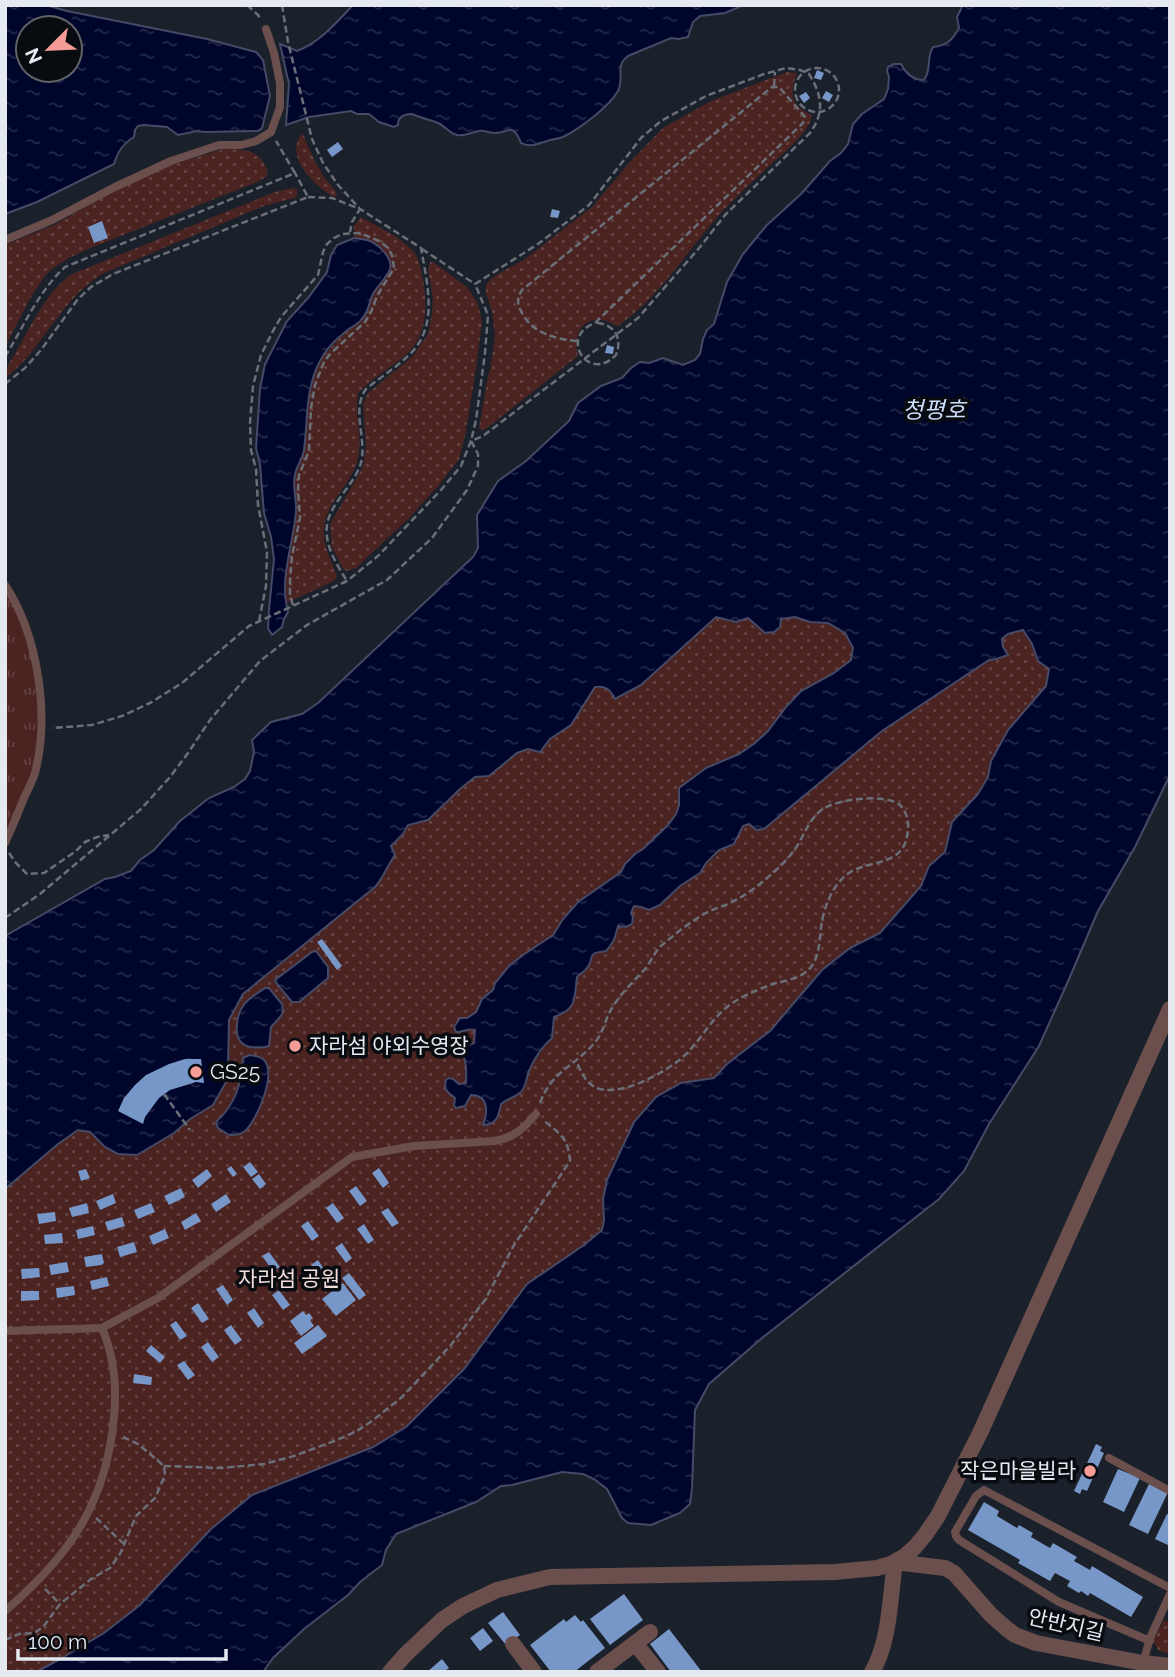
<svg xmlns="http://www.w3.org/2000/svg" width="1175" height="1677" viewBox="0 0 1175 1677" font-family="Raleway,'Noto Sans KR',sans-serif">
<defs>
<pattern id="grass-tufts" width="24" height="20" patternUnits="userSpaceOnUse" patternTransform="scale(1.75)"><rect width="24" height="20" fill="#4b2321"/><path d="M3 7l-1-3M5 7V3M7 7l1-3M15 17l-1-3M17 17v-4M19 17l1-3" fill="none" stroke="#654342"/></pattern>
<pattern id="park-dots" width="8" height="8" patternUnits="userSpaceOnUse" patternTransform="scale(1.75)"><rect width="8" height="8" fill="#4b2321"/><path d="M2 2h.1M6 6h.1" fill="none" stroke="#654342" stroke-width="1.8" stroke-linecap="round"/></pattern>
<pattern id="water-ripples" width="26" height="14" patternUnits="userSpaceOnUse" patternTransform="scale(1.75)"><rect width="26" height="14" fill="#00052b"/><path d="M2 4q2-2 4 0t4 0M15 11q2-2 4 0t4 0" fill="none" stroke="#252a4a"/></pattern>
</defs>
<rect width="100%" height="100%" fill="#1b212b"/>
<path fill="url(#grass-tufts)" d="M5,585L13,596L40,683L35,774L5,843Z"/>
<path fill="url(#park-dots)" d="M787,72L797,73C789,93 791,107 812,115C810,133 781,155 768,167C753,182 736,196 722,212C688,249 660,297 618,326C612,324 608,320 602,320C580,318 573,338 578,356L487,428L483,431L479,428L487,381L491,365L495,336L492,312L486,293V286L488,282L496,275L525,259L592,207L630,162L663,128L711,101Z
M302,134L304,136C309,150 316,164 324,177C329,184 335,187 337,195L334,197C315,187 283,155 302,134Z
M223,149C246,150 259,148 268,172L266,177L257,182L88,249C73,256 57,263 46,275C29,296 18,323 5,347V245L54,225L116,190L172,165Z
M293,188L297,189V197L264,206L104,273C70,293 51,329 26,359C20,366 12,372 5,378V370C25,340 42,294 72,274L275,192Z
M361,217C378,227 399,236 412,250C420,258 421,270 423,280C427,304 428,333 409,352C393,367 373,377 358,393C354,415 363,437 358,458C352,487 321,504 324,536C325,551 333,563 337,577L332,582L286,603C280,573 292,543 296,513C298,496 290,480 300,464L310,387L321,359L344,333L361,320L369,307L372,295L390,269C383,247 378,240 354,238V226Z
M430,262H433L467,287L477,302L480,312L482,322L474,382L465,436L459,459L439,485L409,518L356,568L347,571L344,570L332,548L330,524L363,467L366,447L363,403L368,393L413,356L428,334L432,314L433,297L428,270Z
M716,617L736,622L748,618L774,632L780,627V619L795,617L810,622L828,623L845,634L853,648L851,660L834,673L801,691L768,731L755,743L739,754L706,768L679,788V805L676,814L668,825L643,849L635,854L625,864L621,872L591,894L563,919L554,935L523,955L509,966L495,983L493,990L482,999L476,1012L467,1018L462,1032L470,1029L475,1030L474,1043L459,1046L466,1064V1083L459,1084L453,1079L445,1082C444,1092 449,1092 455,1098L454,1104L465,1106L468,1099L473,1095C486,1098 489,1112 483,1123L488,1125C500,1118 498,1116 501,1104L518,1095L526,1084L529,1069L542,1051L544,1044L552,1035L554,1017C578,1009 574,997 577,977C580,974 583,972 586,969C594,960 586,951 604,952L615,940L618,926H629L633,917L631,913L634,906L641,907L649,910L660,905L680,886L700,873L706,863L719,850L737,838L739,832L746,824L751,826L770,824L781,813L796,803L882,731L989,660C996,660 1000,656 1007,655L1003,647L1002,639L1008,634L1023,630L1032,644L1038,661L1049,669L1046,686L1008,730L991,761L988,777L978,794L952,822L945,852L929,866L921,886L880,933L850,948L793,1005L770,1031L727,1064L714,1078L681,1083L656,1097L634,1122L603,1199L604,1220L602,1230L584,1245L406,1427L373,1447L252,1495L211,1529L140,1605L104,1633L57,1661L36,1672H5V1189L58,1144L78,1130L90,1132L105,1147L137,1155L174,1133L190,1119L213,1105L225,1084L228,1067L229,1020L243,994L375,887C384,877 387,866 394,855L391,846L403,834L408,825L428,820L460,789L475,777L490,776L517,753L528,749L540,751C557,730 583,712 594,687C602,687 605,689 612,691C622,693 631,689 641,685Z
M1164,1620L1170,1623V1654L1159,1651L1153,1641Z"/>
<path fill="url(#water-ripples)" stroke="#454a66" stroke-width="2" fill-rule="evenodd" d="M5,5H46L67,11L207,39L256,52L263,60L270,96L262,128L258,131L205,132L197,131L178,135L167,127L144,125L138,126L135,130L134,137C123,144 118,151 114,164L37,202L5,214ZM70,28V70H28V28Z
M353,5H744L725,13L700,16L693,22L688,37L679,39L671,38L628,56C614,66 625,77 618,91C609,107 579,129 563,137C558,139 552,139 547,141C537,144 531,148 521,143C512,121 509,133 495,133C490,133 484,130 479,131C471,132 465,137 457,135C449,133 445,126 438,123C429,119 420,118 412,114C404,114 398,117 398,125L394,127L379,122L369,114H357L351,111L309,117L286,125L289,84L280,44L297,51C320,42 336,23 353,5Z
M963,5H1170V775L1135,847L1098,911L1069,979L1039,1046L989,1124L964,1171L939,1199L762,1338L709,1384L695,1410L692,1488L690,1504L680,1513L651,1525L628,1523L622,1518L607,1489L594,1479L583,1474L562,1472L512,1485L501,1486L476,1502L396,1534L386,1550L382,1565L360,1582L348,1595L304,1629L273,1658L263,1672H36L57,1661L104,1633L140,1605L211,1529L252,1495L373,1447L406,1427L464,1369L527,1284L584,1245L602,1230L604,1220L603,1199L607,1180L634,1122L656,1097L681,1083L714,1078L727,1064L770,1031L822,970L850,948L880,933L921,886L929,866L945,852L952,822L978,794L988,777L991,761L1008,730L1046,686L1049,669L1038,661L1032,644L1023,630L1008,634L1002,639L1003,647L1008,655C1001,657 996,660 989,660L882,731L764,829L756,830L749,824L743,826L734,844L719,850L706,863L700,873L680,886L660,905L649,910L641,907L634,906L631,913L633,917L632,924L626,927L618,926C615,937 614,943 606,951C583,954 597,957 586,969C584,972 580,974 577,977C574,998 578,1009 554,1017L552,1038C543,1046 534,1059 529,1071C526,1078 527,1085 521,1092C516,1097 507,1099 501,1104C499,1115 497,1125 483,1125C487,1114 490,1095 471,1095L465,1106L456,1108L454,1106L455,1098C448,1092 443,1091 446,1080L449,1078L453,1079L459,1084L466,1083C466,1075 467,1068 465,1061C464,1054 460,1052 459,1046L469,1045L474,1043L475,1030C468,1028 463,1032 456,1032L454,1027L460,1018H467L476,1012L482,999L493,990L495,983L509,966L523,955L553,935L563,919L578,902L621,872L625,864L635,854L643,849L668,825L676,814L679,805V788L706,768L739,754L755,743L768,731L786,707L801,691L834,673L851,660L853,648L845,633L828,623L810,622L795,617L781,619L780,627L774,632L765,633L748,618L736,622L716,617L641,685L615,699C610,689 606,686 595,687L571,725L550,739L540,752L528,749L517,753L489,776L475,777L460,789L428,820L408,825L403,834L391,846L395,855C387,866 384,877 375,887L243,994L229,1020L228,1067L225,1084L213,1105L190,1119L174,1133L137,1155L118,1154L105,1147L90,1132L78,1130L58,1144L5,1189V936L105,879L115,877L131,871L140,860L154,850L180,821L209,798L234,787L245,779L250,771L254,752L252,740L271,722L302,714L318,703L473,557L478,548L477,515L498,481L526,461L569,421L578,403L601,386L622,378L631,368L640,362L649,363L663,358L683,365L695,360L700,354L703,339L707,330L714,324L727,282L743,254L766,226L802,193L830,161L841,153L848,144L853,124L862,114L884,99L888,89L889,77L887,71L888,67L894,64H901C906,74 913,80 924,80C932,70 926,57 933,47C947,46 953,39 959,28L957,17Z
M354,238C359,239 365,239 370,241C379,245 393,258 390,269C386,279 376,287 372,296C369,304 368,313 361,320C357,325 349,328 344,333C335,340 325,351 320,361C305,389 308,420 304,450C303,459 296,466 295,475C292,487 297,500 296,512C293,546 279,578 288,612L284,619L282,627L272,635L268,628L269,610L274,559L271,537L264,513L260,464L256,448L260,389L265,364L287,321L308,298L327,272L331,255L337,245Z
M316,951L328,967V978L299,1002H292L277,984L275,980L312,952Z
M265,988H269L282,1004L283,1011L281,1016L271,1027L269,1046C262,1048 248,1049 242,1043C233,1036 237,1014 243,1006C248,998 258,993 265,988Z
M249,1055C254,1056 260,1056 264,1060C277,1074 257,1120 245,1131C240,1135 235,1135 229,1135L218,1128L216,1122C236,1104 241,1084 243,1058Z"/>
<path fill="#7897c9" d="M817,70L824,73L821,80L814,78Z
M826,91L833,95L829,102L822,98Z
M806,92L810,98L804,103L799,96Z
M338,142L343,149L332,157L327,150Z
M552,209L560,211L558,218L550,217Z
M102,221L108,238L94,243L88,227Z
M607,345L614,347L613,354L605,353Z
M322,939L342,966L337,970L317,942Z
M185,1059H201L204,1083L196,1082L170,1090L159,1098L145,1117L143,1124L118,1111L124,1098L135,1085L146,1075L169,1064Z
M250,1162L258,1172L251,1177L243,1167Z
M231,1166L237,1174L233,1177L227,1169Z
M379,1168L389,1183L383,1188L372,1173Z
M86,1169L90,1178L81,1181L78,1171Z
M207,1169L212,1176L198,1188L192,1180Z
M259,1174L266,1184L260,1189L252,1179Z
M356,1186L367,1201L360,1206L349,1191Z
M181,1188L185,1197L169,1205L164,1196Z
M113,1194L116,1203L100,1210L96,1201Z
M226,1194L231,1202L216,1212L211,1204Z
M87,1203L89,1213L72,1217L69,1208Z
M151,1203L155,1212L138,1219L134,1210Z
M333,1203L344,1218L337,1223L326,1208Z
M388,1208L399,1223L392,1227L381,1212Z
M55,1212L56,1221L39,1224L37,1214Z
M196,1213L201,1221L185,1230L181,1222Z
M122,1217L125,1226L108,1231L105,1222Z
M308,1221L319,1236L312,1241L301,1226Z
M364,1224L374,1240L368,1244L357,1229Z
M93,1226L95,1235L78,1239L76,1230Z
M165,1229L169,1238L153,1245L149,1236Z
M62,1233L63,1243L45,1244L44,1235Z
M134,1242L137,1252L120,1257L117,1247Z
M342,1243L352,1258L346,1263L335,1248Z
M269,1252L280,1267L273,1271L262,1256Z
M102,1254L104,1263L101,1265L86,1267L84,1257Z
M318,1260L328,1275L322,1280L311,1265Z
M67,1262L69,1272L51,1275L49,1265Z
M39,1268L40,1277L22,1279L21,1269Z
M246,1269L257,1284L250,1289L239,1274Z
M349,1273L366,1295L359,1300L342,1278Z
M107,1277L109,1286L92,1290L90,1281Z
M343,1283L356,1300L336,1316L322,1299Z
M223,1285L233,1300L227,1305L216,1289Z
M74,1286L75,1295L57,1298L56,1288Z
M279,1290L290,1305L283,1310L272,1295Z
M21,1291H39V1300L21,1301Z
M198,1303L209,1319L202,1323L191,1308Z
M254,1308L264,1323L258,1328L247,1313Z
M303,1311L306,1315L309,1313L313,1318L310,1320L314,1326L301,1336L290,1321Z
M176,1321L187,1336L180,1340L170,1325Z
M231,1325L242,1340L235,1345L224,1330Z
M318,1325L327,1336L302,1354L294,1343Z
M208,1342L219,1357L212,1362L201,1347Z
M151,1345L165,1357L160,1363L146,1351Z
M184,1361L195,1375L188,1380L177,1365Z
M134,1374L152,1377L151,1385L133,1383Z
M1096,1444L1102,1447L1100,1451L1104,1453L1087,1491L1082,1489L1080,1494L1074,1491Z
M1118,1469L1140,1478L1124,1512L1103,1502Z
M1149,1484L1168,1492L1148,1534L1129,1525Z
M984,1502L999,1511L997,1516L1017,1528L1019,1525L1033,1533L1031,1537L1050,1548L1053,1543L1077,1557L1074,1561L1090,1570L1092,1566L1143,1597L1131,1617L1090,1593L1088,1596L1081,1591L1079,1593L1067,1586L1070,1581L1055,1573L1050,1581L1018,1563L1020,1560L968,1530Z
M1167,1514L1170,1515V1546L1155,1539Z
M624,1594L643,1620L610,1645L590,1619Z
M503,1612L520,1635L506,1645L488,1623Z
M575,1615L581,1622L583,1620L605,1648L574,1672H551L530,1645L564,1619L566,1622Z
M483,1628L493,1641L480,1651L470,1638Z
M669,1629L702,1672H671L650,1644Z
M442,1659L449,1668L443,1672H427Z"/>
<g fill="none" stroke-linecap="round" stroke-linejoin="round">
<path stroke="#6a6f78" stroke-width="2.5" stroke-dasharray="7 3.5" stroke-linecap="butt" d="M247,5L258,15L261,20
M282,5L288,42L312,139L323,163L338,185L360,209L421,248C427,283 439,326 410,354C397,367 381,377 366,389C352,408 365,435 362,458C358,483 331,500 327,525C324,545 337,565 347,581
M795 90a22 22 0 1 1 44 0a22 22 0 1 1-44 0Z
M774,86L775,72
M308,197L332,198L360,209L352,222L350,232
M422,249L475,284
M577,341C555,339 531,333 521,311C517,303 517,298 522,290L772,87H779L805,117L803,123L595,323C558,336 588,384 616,355C623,338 614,323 595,323
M5,357C24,326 38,292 65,267L295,173L276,141
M5,384L25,368L41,350L78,299L91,287L113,274L308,197L295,173
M259,621L266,586L267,552L258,505L256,469L251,450L250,423L253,386L261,355L274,329L281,317L318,275L323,252L327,244L334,238L342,234L360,233L379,241L387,247L392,255L394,268L377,296L371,312L365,322L330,354L324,362L315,385L311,408L309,451L299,475L298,490L300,518L292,556L290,580V594L293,606
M9,853L16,863L27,874L44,873L76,851L85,842L97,837L109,835
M5,918L40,894L141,809L170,777L188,753L210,720L260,661L307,625L387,580L432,538L467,490L478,466V454L471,441L476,420L485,353L488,315L475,284L538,244L589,205L641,138L661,121L706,96L764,74L786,68L800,70L809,74C822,95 825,112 810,133L725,215L700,247L638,318L483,436L471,441L461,466L441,490L378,556L347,581L249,626L182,683L150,703L122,716L92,725L52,728
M164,1094L190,1130
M540,1103C552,1070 576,1066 596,1041C604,1031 605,1019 612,1008C621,993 634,981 646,968C651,961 654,953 661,946C675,934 691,921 708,912C716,908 724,906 732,902C748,894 762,883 775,871C784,863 793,853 799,843C806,830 811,817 823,809C838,799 885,793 900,805C906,811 909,821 908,829C906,872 862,856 842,879C831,890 825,906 822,921C819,937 821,960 807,971C798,979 784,981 773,984C760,989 746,994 734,1002C713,1015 702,1039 684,1056C668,1071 616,1101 593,1086C584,1080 580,1070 576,1060
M164,1466L222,1468L264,1464L294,1456L337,1440L357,1431L372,1421L402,1397L451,1345L485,1300L514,1245L570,1161C568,1137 560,1134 543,1120
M96,1518L124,1544
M45,1589L60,1604
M5,1640L19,1634L34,1633L43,1627L60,1604L91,1579L110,1568L120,1554L136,1516L155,1498L165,1475L164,1466L138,1444L123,1437"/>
<path stroke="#6a4f4d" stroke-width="8" d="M5,240L52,220L115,187L171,161L219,145H241L256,141L271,132L280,107V83L274,53L266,29
M5,585C38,635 50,715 35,773C32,782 28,790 24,798C18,813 12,828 5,843
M5,1331L102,1328L158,1298L352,1157L414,1146L495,1141C515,1137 523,1129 536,1114
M1109,1458L1170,1491
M5,1611C70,1555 106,1504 114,1417C117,1386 114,1356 102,1328
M1150,1641L1059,1602L959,1540L956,1536L955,1532L976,1496L984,1490L1170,1588
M1143,1663L1150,1638L1170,1594"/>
<path stroke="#6a4f4d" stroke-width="16" d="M635,1643L658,1672
M513,1644L534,1672
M390,1672L405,1655L442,1620L463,1606L497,1590L550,1577L835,1572L877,1568L891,1564L905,1556L915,1547L925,1535L938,1516L981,1431L1170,1009
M597,1672L650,1632
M872,1672C890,1642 890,1597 895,1562L945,1568L954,1573L991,1615L1007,1629L1015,1635L1036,1643L1143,1663L1170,1666"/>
</g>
<g fill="#f59c96" stroke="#080b0f" stroke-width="2.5">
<circle cx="295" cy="1046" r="7"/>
<circle cx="196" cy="1072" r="7"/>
<circle cx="1090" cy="1471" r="7"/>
</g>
<g text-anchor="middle" stroke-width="7" stroke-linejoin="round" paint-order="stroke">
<g font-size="21" fill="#e5eaf1" stroke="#080b0f" text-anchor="start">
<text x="309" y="1053">자라섬 야외수영장</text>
<text x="210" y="1079">GS25</text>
<text x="1076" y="1478" text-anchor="end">작은마을빌라</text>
</g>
<g font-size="21" fill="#f2dedc" stroke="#080b0f">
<text x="289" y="1286">자라섬 공원</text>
</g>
<g font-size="21" fill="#e5eaf1" stroke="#080b0f">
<text transform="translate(1066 1625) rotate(13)" y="7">안반지길</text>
</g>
<g font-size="23" font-style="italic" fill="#ccdefb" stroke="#080b0f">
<text x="934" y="418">청평호</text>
</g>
</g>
<rect width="1175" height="1677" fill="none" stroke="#e5eaf1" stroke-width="14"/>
<g transform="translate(49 49) rotate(246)"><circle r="33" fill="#080b0f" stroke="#606469" stroke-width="2"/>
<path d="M0-5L12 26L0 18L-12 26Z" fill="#f59c96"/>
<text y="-10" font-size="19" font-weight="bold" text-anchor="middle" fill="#e5eaf1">N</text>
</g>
<path d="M18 1649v10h208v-10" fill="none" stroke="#e5eaf1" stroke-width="3.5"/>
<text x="28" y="1649" font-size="21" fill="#e5eaf1" stroke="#080b0f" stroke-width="5" paint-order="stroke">100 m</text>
</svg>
